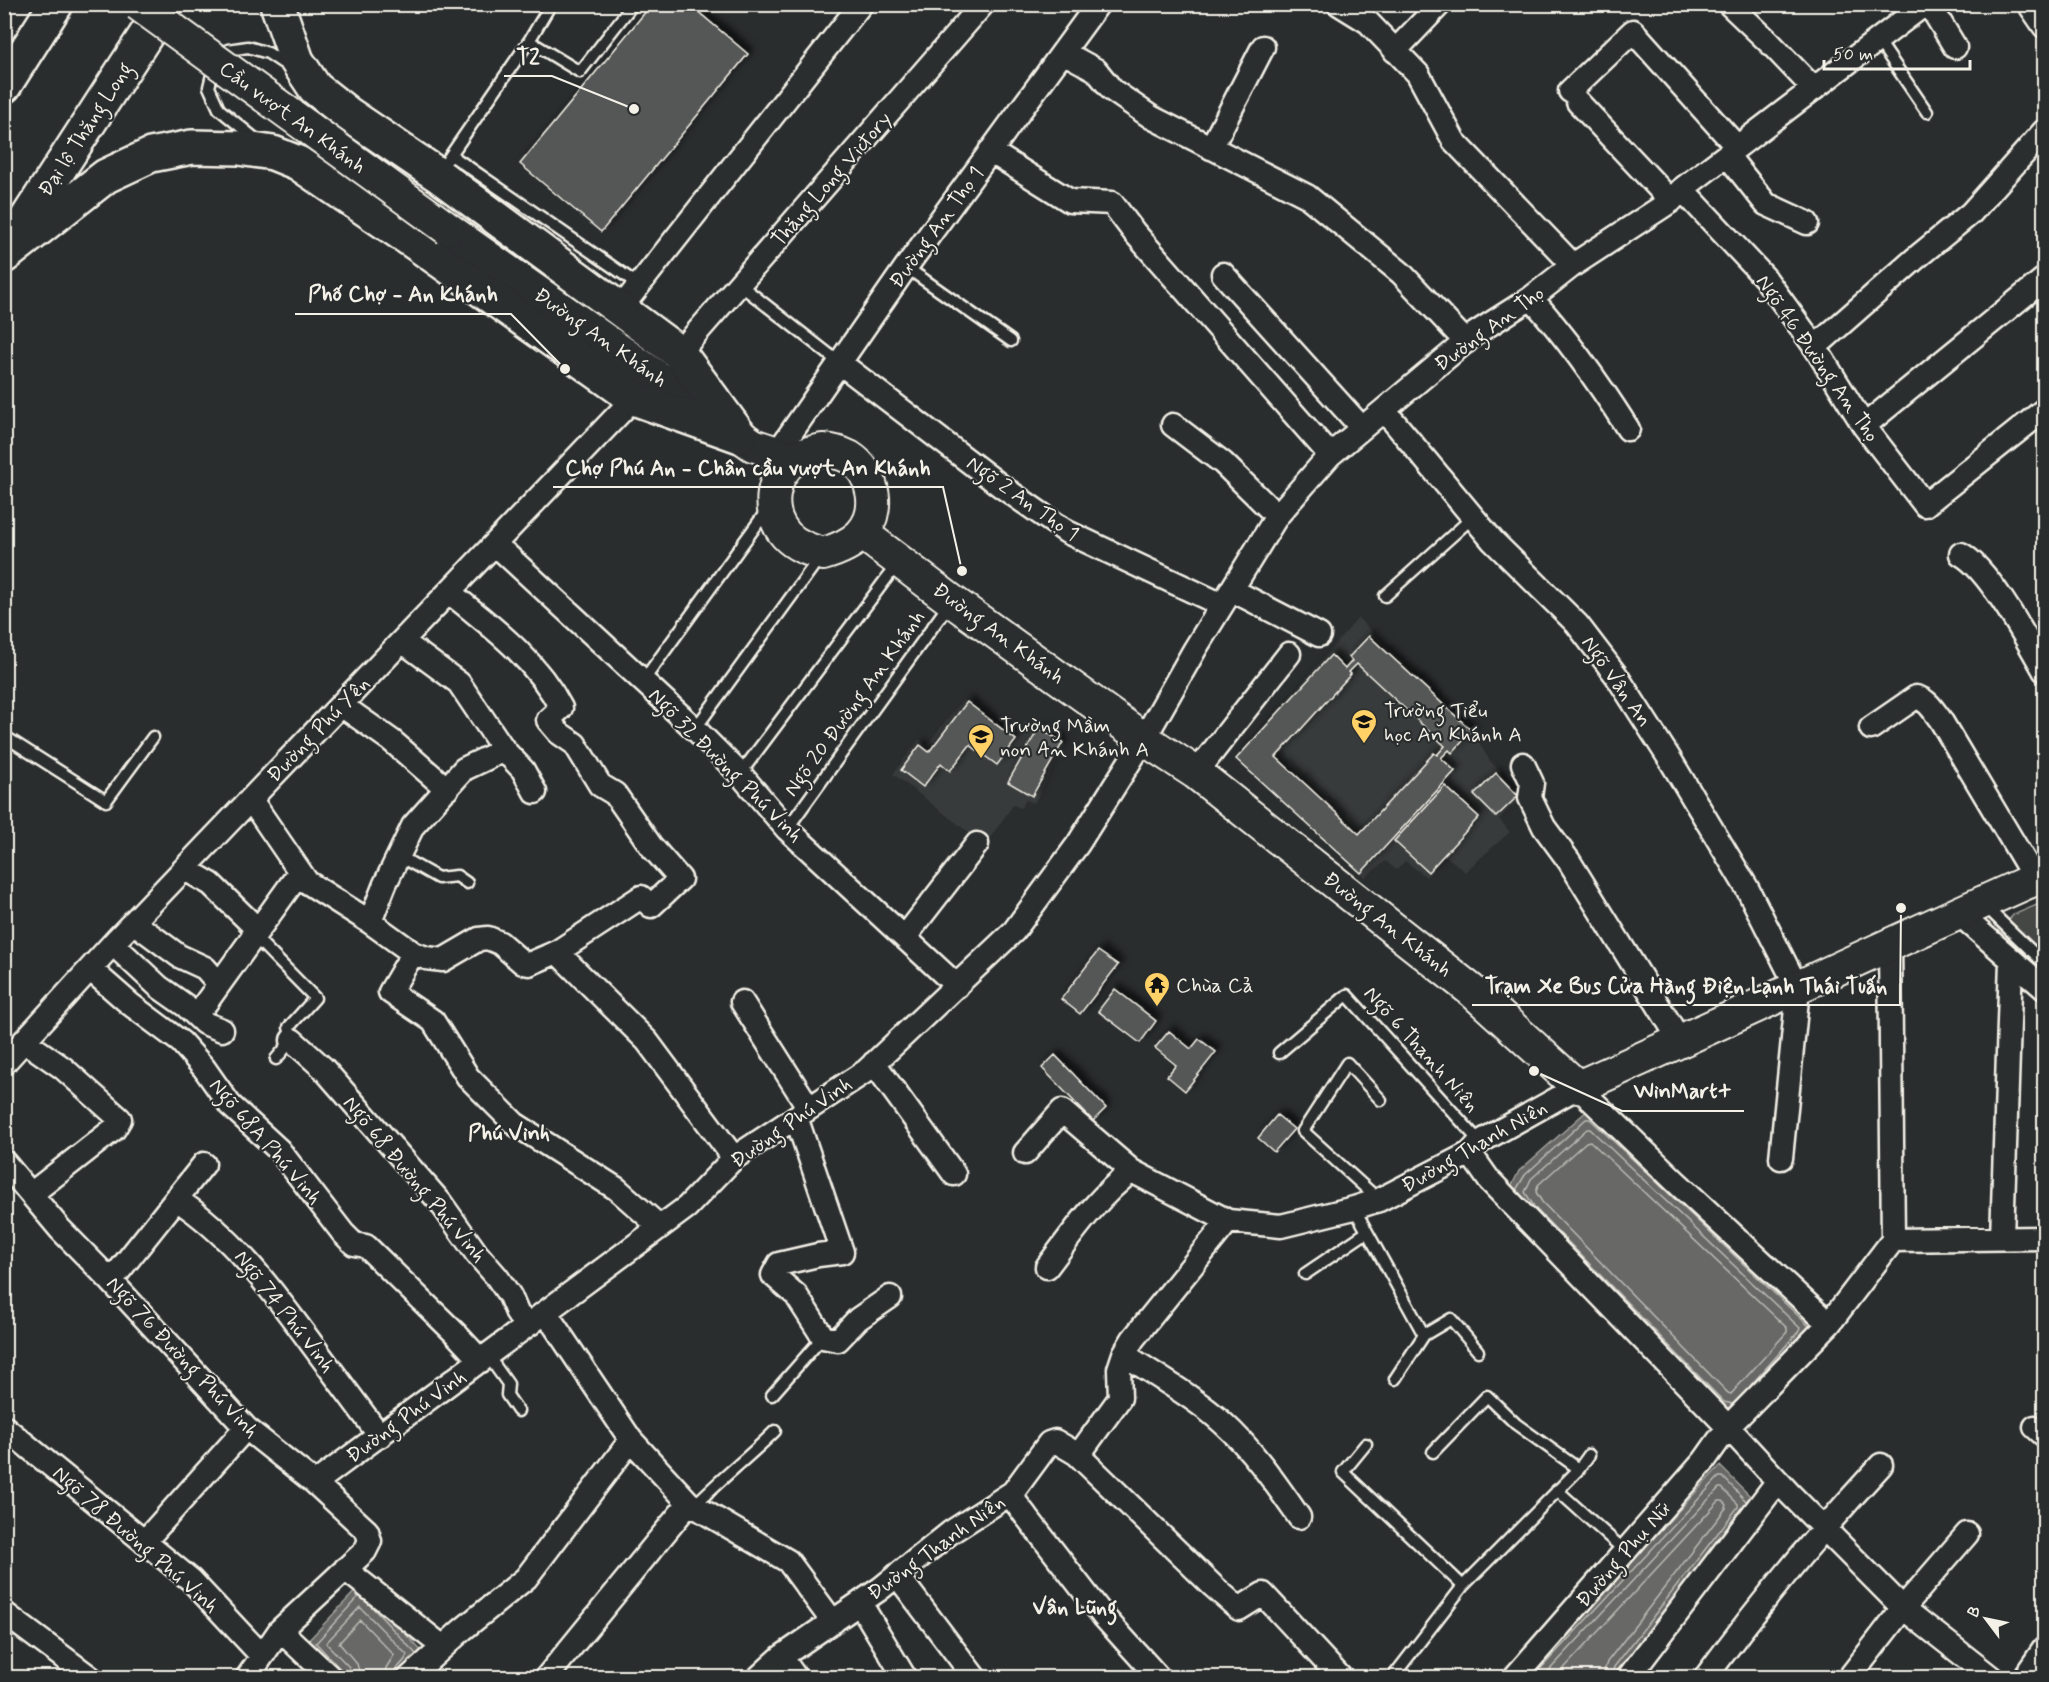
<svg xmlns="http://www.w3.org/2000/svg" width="2049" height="1682" viewBox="0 0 2049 1682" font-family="Mynerve,sans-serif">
<defs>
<filter id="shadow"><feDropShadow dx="5.5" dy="-5.5" stdDeviation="3" flood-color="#0009"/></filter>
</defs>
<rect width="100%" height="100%" fill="#2a2d2e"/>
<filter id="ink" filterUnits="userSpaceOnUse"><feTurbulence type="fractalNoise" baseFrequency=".0167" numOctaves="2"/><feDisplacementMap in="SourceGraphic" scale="12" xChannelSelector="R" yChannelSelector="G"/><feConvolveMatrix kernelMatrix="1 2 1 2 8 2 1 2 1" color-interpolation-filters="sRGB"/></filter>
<g filter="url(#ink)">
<path fill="#373a3a" d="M1358,618L1472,731L1490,761L1524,796L1499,819L1510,832L1465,872L1445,855L1426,877L1405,861L1396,870L1386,861L1365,877L1236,759Z
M963,700L1012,737L1026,721L1066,745L1034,803L1026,800L1021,808L1013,805L985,845L893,774L919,739L927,745Z"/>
<path fill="#444645" stroke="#9c9c96" stroke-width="1.5" d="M2044,902V970L2001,929L2013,915Z"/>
<path fill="#676866" stroke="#9f9f9a" stroke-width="1.5" d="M1589,1109L1820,1328L1739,1419L1718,1416L1509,1191L1519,1171Z
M1720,1466L1758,1504L1623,1677L1524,1678Z
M360,1586L428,1658L405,1677H340L306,1643Z"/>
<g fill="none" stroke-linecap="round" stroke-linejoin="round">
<path stroke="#bcbab4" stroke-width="1.5" d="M1590,1141L1787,1328V1332L1731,1394L1728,1393L1542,1202L1536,1192L1538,1185L1586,1142Z
M1516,1190L1525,1175L1586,1119H1590L1809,1326
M1733,1404L1724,1402L1535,1208L1525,1192L1531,1179L1587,1129H1590L1800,1328L1799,1331L1751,1385
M369,1604L416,1654
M344,1678L343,1672L316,1643L359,1596
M352,1678L349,1667L326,1643L360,1607L407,1655C405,1664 394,1666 394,1678
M361,1678L357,1664L339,1643L360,1620L394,1655L386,1668L385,1678
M1532,1678L1719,1477H1723L1746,1501
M1542,1678L1719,1488H1722L1738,1504V1507L1614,1667L1611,1678
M1555,1678L1719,1501H1723L1727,1505L1726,1508L1607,1662L1602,1678"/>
</g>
<path fill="#555756" stroke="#f4f1e8" stroke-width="1.5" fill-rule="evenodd" filter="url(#shadow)" d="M652,4H689L748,54L601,232L520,164Z
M1369,636L1472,731L1452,753L1449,750L1441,758L1455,771L1361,873L1236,759L1331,655L1345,669L1352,661L1349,657ZM1357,664L1445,746L1437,755L1434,753L1359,834L1276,757L1351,674L1349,672Z
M967,702L1016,740L997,765L970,745L950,771L941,763L923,787L901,770L920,745L929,752Z
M1039,728L1063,742L1032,796L1008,782Z
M1496,773L1518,796L1496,817L1474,795Z
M1445,786L1479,817L1428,872L1394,841Z
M1098,951L1118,965L1080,1014L1061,999Z
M1115,989L1156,1021L1140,1043L1098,1011Z
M1169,1031L1191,1049L1199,1039L1216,1052L1185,1091L1167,1076L1176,1065L1155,1048Z
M1055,1055L1106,1108L1093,1121L1042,1068Z
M1277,1115L1294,1129L1274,1152L1258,1138Z"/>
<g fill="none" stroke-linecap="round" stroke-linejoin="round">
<defs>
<path id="lane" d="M1878,40L1927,112
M529,41L580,72L633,4
M258,141L219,109L209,87L215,62L228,50L248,47L268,53L289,67
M451,155L639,285
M448,159L529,41L551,4
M906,267L1011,341
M739,284L840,363
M1385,596L1473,517
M643,681L768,509
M695,729L820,557
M4,736L106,801L153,737
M740,774L898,563
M787,829L950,603
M399,856L438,878L457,876L467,883
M1984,905L2044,963
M254,936L315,998L289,1027L292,1040L276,1059
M1279,1053L1347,995L1480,1142
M1379,1200L1303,1131L1347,1063L1381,1100
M1354,1208L1424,1335L1451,1319L1478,1351
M1305,1274L1367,1232
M488,1356L508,1384L507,1395L518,1411
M1395,1379L1424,1335
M772,1395L823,1337
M1366,1444L1343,1472L1463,1586
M1433,1452L1487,1396L1516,1424L1579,1469
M1557,1490L1625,1551
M694,1506C720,1479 749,1457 775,1431
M1392,1678L1463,1586L1579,1469L1589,1455"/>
<path id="street" d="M1339,4L1368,22L1418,74L1454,141L1573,265
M1729,4L1771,44L1814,89
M1929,4L1955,47
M2029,4L2044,26
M1395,51L1440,4
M1063,52L1096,70L1112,90L1151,117L1307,196L1401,273L1466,342
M1570,91L1633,31L1737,147
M1578,102L1671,201
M1211,148L1263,47
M990,151L1070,201L1112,203L1134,232L1330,455
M1727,155L1766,204L1807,223
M1682,189L1765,278L1815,347L1864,426L1925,505L2044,410
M1223,274L1362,428
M1531,298C1568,339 1599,383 1628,429
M621,308L861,4
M1815,347L1916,258L1971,213L2044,131
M679,353L983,4
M840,363L1001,486L1067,532L1222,605
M1384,410L1493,541L1577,624L1616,675L1671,761L1747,888L1798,989L1781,1158
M1173,425L1223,463L1277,516
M1864,426L2044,279
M777,453L906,267L1098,4
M495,544L695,729L740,774L787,829L957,986
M1961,554C1989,569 2027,640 2044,670
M1232,590L1319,635
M402,641L459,683L504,750L523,770L535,792
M341,705L392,741L447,789
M1871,728L1916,697C1928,700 1933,710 1940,719L2035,879
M1523,764L1532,783L1530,798L1544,827L1569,861L1681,1042
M1196,773L1289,654
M251,800L307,882L370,922L413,953L426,958L443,960L479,939L488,938L500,943L523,963L529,964L557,952L641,897L651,906L680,879L651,846L615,794L600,785L575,744L559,733L548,720L561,708C536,659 491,626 449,592
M185,869L211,884L253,925L254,936
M1958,913L2044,988
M133,922L179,956L205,968L219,984
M370,922L385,884L413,826L464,769L504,750
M905,937L977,844
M113,944L159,987L186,1006L204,1023L222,1030
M557,952L647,1041L734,1158
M413,953L390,992L433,1021L468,1077L515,1124L617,1189L660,1227
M90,969L130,1004L181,1042L204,1068L230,1105L279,1150L343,1233L354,1244L366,1246L456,1334L481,1361
M742,1002L809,1108
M205,1004L300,872
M292,1040L323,1068L440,1202L477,1254L497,1277L510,1296L518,1315L530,1324
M24,1041L63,1068L120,1119L114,1129L31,1194
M4,1063L118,938L634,398
M874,1063L954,1174
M796,1117L842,1252L818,1255L779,1264L773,1275L796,1295L823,1337L838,1340L858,1319L890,1297
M1025,1153L1062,1111L1132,1171L1228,1221L1281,1226L1354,1208L1379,1200L1470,1153L1480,1142L1578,1087L1674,1180L1829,1324
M1470,1153L1489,1180L1728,1427L1789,1493L1903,1608L1992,1678
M4,1162L60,1229L111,1281L246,1428L315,1483L367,1531L370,1541L365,1551L280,1630L247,1678
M176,1199C232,1235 272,1290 311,1343C334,1374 357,1405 380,1436
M2002,1238L2011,960
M1893,1240L2044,1238
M1047,1267C1073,1233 1097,1197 1132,1171
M111,1281L204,1164
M546,1313L631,1440L689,1503L788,1561L833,1622
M1124,1354C1157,1377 1193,1396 1223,1423C1254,1451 1276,1484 1299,1517
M4,1427L191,1580L262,1656
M2035,1427L2044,1435
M1077,1454L1213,1586L1239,1609L1263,1594L1341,1678
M315,1483L687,1207L734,1158L866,1071L1014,931L1078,844L1144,739L1195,649L1277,516L1330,455L1476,333L1531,298L1573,265L1671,201L1682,189L1925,4
M1013,1492L1016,1503L1104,1617L1159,1678
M144,1542L246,1428
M345,1569L443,1647
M897,1575L975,1678
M860,1603L905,1678
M4,1613L91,1678
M280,1630L331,1678
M781,1657L796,1678
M409,1678L462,1630L526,1578L631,1440
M546,1678L689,1503
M758,1678L781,1657L880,1589L951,1532L1013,1492L1049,1443L1055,1441L1077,1454L1083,1449L1120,1398L1119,1369L1124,1354L1133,1339L1228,1221
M1514,1678L1704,1461L1728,1427L1829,1324L1893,1240L1890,943
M1628,1678L1778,1481
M1705,1678C1760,1603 1818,1533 1881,1465
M1849,1678L1903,1608L1967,1534
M2024,1678L2044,1649"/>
<path id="secondary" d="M448,229L753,445L795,459
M822,450C832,451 840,452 849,457C875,473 882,513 860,535C850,545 837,550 823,554C810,550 796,546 786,535C766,513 770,475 796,458C804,453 813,452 822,450Z
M862,533L952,601L1144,739L1196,773L1471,990L1578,1087C1734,1018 1888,944 2044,875"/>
<path id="primary" d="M277,4L297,61L315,88L348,114L438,175L679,353L740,436
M17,234L166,4
M4,256L106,176L151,155L192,147L239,148L273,153L298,163L417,244L634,398L740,436"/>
<path id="highway" d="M4,86L56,4"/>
</defs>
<use href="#lane" stroke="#f4f1e8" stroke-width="15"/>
<use href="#street" stroke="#f4f1e8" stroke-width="27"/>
<use href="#secondary" stroke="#f4f1e8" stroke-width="36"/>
<use href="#primary" stroke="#f4f1e8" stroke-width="38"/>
<use href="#highway" stroke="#f4f1e8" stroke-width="38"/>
<use href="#lane" stroke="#2a2d2e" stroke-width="10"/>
<use href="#street" stroke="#2a2d2e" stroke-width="22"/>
<use href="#secondary" stroke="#2a2d2e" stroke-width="32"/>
<use href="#primary" stroke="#2a2d2e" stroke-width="33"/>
<use href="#highway" stroke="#2a2d2e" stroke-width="33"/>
<defs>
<path id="secondary-bridge" d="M138,4L448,229"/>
</defs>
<use href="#secondary-bridge" stroke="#f4f1e8" stroke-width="36" stroke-linecap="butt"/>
<use href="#secondary-bridge" stroke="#2a2d2e" stroke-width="32"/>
</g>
</g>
<defs>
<symbol id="school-pin" viewBox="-11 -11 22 30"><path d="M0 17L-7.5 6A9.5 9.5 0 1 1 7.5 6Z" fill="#ffd166" stroke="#2a2d2e"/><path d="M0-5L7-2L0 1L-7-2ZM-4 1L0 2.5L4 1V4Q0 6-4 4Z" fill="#111"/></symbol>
<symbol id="temple-pin" viewBox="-11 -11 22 30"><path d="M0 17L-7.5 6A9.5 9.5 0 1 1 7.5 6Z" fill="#ffd166" stroke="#2a2d2e"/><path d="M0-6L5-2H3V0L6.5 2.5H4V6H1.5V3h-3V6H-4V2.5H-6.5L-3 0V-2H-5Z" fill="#111"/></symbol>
</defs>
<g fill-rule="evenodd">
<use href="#school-pin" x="1349" y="707" width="30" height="40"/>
<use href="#school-pin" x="966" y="722" width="30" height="40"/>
<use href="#temple-pin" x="1142" y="970" width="30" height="40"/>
</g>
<g text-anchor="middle" stroke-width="4.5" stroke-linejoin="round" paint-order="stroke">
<g font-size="21" fill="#f4f1e8" stroke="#2a2d2e">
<text transform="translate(293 117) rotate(36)" y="7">Cầu vượt An Khánh</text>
<text transform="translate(85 129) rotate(-57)" y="7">Đại lộ Thăng Long</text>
<text transform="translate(831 179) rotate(-49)" y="7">Thăng Long Victory</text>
<text transform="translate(936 227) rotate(-54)" y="7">Đường An Thọ 1</text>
<text transform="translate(1489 328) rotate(-36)" y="7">Đường An Thọ</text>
<text transform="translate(601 337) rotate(35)" y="7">Đường An Khánh</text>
<text transform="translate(1818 358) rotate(55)" y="7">Ngõ 46 Đường An Thọ</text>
<text transform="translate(1023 498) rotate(35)" y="7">Ngõ 2 An Thọ 1</text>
<text transform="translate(999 633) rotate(36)" y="7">Đường An Khánh</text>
<text transform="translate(1617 681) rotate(55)" y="7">Ngõ Vân An</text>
<text transform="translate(854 703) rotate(-54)" y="7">Ngõ 20 Đường An Khánh</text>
<text transform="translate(318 729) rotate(-46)" y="7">Đường Phú Yên</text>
<text transform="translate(726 765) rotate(45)" y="7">Ngõ 32 Đường Phú Vinh</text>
<text transform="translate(1388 924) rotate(38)" y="7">Đường An Khánh</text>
<text transform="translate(1422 1049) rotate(48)" y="7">Ngõ 6 Thanh Niên</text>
<text transform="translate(791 1122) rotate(-35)" y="7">Đường Phú Vinh</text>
<text transform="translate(266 1141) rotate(49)" y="7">Ngõ 68A Phú Vinh</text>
<text transform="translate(1474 1146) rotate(-30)" y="7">Đường Thanh Niên</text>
<text transform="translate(415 1179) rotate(50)" y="7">Ngõ 68 Đường Phú Vinh</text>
<text transform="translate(285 1311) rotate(52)" y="7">Ngõ 74 Phú Vinh</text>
<text transform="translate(183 1357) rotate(47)" y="7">Ngõ 76 Đường Phú Vinh</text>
<text transform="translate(406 1416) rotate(-36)" y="7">Đường Phú Vinh</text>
<text transform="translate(136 1539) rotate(41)" y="7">Ngõ 78 Đường Phú Vinh</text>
<text transform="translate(936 1547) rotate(-36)" y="7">Đường Thanh Niên</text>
<text transform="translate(1623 1554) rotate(-49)" y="7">Đường Phụ Nữ</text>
</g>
<g font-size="21" fill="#f4f1e8" stroke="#2a2d2e" text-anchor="start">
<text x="1384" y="717">Trường Tiểu<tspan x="1384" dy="24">học An Khánh A</tspan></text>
<text x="1000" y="732">Trường Mầm<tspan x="1000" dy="24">non An Khánh A</tspan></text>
<text x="1176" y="992">Chùa Cả</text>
</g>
<g font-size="22" font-weight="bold" fill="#f4f1e8" stroke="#2a2d2e">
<text x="509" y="1140">Phú Vinh</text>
<text x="1075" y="1614">Vân Lũng</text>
</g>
</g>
<path fill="none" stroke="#f4f1e8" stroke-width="2" d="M634 109L552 76H504M565 369L511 314H295M962 571L943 487H553M1901 908L1900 1005H1472M1534 1071L1622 1111H1744"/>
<g fill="#f4f1e8" stroke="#2a2d2e" stroke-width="2">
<circle cx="634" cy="109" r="6"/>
<circle cx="565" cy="369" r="6"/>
<circle cx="962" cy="571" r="6"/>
<circle cx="1901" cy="908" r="6"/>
<circle cx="1534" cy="1071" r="6"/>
</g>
<g font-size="22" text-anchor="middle" font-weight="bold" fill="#f4f1e8" stroke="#2a2d2e" stroke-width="4.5" stroke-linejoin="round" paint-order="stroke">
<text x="528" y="64">T2</text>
<text x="403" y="301">Phố Chợ - An Khánh</text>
<text x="748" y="475">Chợ Phú An - Chân cầu vượt An Khánh</text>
<text x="1686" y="993">Trạm Xe Bus Cửa Hàng Điện Lạnh Thái Tuấn</text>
<text x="1683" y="1098">WinMart+</text>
</g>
<rect width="2049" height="1682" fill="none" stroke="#2a2d2e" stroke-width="24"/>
<rect x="12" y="12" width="2025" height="1658" fill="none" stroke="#f4f1e8" stroke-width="2" filter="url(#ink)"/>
<g transform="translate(1986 1619) rotate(302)" stroke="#2a2d2e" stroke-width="4.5" paint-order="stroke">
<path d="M0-4.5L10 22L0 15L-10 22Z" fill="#f4f1e8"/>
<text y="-9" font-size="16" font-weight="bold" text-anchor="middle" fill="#f4f1e8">B</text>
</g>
<path d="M1824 60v9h146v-9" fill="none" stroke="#f4f1e8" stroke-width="3"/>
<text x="1833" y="60" font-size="18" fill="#f4f1e8" stroke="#2a2d2e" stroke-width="4.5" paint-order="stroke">50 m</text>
</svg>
